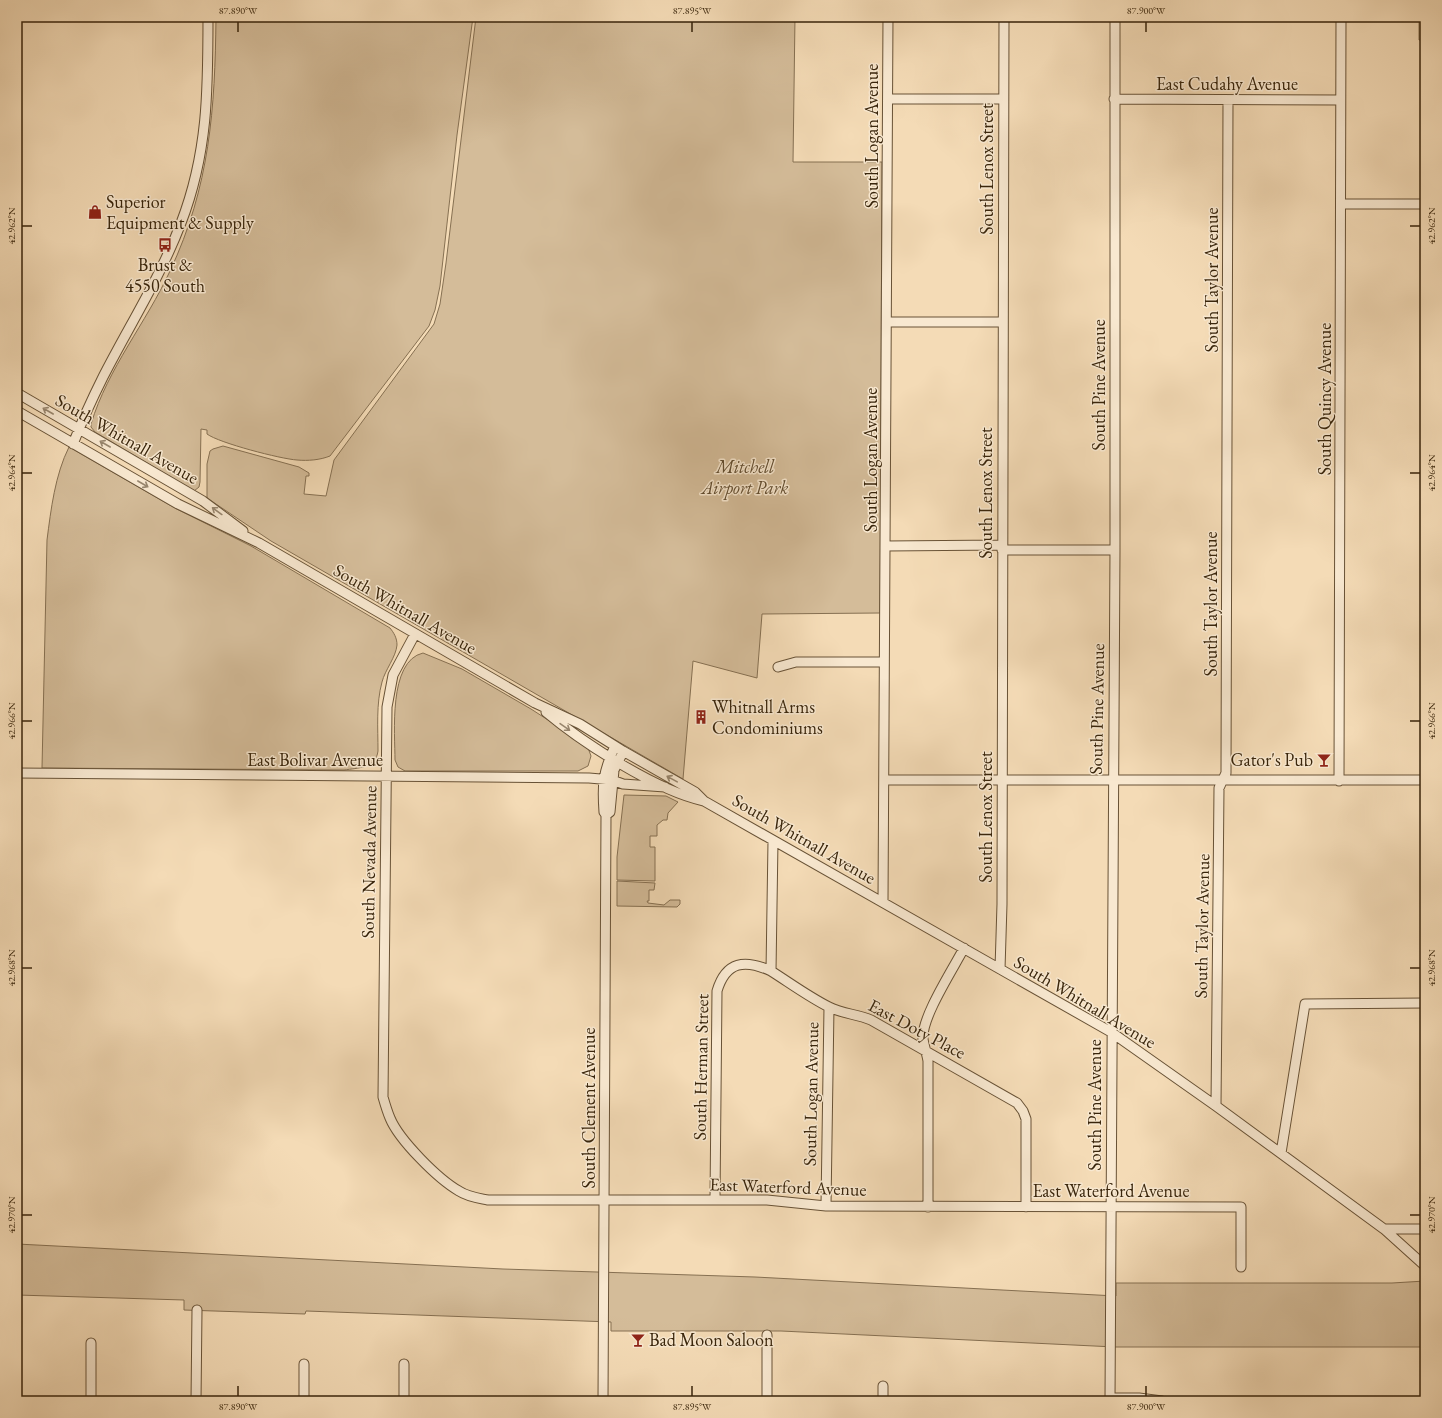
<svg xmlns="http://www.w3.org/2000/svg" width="1442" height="1418" viewBox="0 0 1442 1418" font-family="'EB Garamond',serif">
<rect width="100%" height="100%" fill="#f4dbb6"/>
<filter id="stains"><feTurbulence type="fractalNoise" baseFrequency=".005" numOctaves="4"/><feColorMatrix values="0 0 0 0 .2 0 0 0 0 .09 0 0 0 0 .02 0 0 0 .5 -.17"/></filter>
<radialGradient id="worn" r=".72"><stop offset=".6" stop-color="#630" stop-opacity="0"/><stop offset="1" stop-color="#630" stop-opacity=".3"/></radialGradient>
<path fill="#d4bc99" stroke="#867052" d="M216,17H473L457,135L440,286L435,310L429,326L330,456C320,460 308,461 297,460C281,459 219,443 207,434V430L201,429L200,482L199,487L194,491L95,432L91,427V424C108,368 146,323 170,271C210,186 215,109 216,17Z
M476,17H795L793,162H882L880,613L762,614L757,678L693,661L683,779L271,541L207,498V464L210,451L213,449L223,446L299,467L309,473V476H306L304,494L326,496L334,460L434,324L440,304L446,263Z
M1419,17H1425V40H1419Z
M69,447L173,507L251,546L390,628C394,633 397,638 397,645C396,657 385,670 382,682C376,704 378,728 378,751C376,768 358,768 344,770L42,768L47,540C51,509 55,475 69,447Z
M423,653L462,669L531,709L587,745L591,756L588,766L578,771H405L398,767L395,760C395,734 388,661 423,653Z
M624,795L666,796L678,802L668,813L667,820H663L657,825V836H650V847H655V881L617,880V857Z
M617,881L655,883L654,890H649V901H647L648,903L664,905L670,900H680V904L677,907L617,906Z
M17,1244L503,1269L755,1277L1116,1296V1283H1392L1425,1281V1347H1115L781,1331H611V1322L306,1311L305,1314L184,1310V1300L17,1295Z"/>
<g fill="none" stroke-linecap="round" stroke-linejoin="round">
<defs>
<path id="minor" d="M888,99H1003
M1114,99L1340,100
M1342,204H1425
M887,322H1003
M17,393L203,501L243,531
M17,411L178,504L259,543L535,703L580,724L623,751L695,792L704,801L1111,1032L1216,1106L1384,1229L1425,1266
M73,444C82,421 92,399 103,377C129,326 160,278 181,223C208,153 208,90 208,17
M886,546L1002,545
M1002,550H1115
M415,634L393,675L387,707L383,1097C385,1104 387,1111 390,1118C399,1140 438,1179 459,1191C468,1197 478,1198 488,1200H767L826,1206L1241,1207V1267
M778,667L796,662H884
M546,712C583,743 657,791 704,801
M17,773L589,778L612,780L623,784L665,787
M885,780H1425
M1339,781L1341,17
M606,815L610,812L614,770L621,756
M883,902L888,17
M1000,969L1002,904L1004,17
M771,971C790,983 809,997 829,1007C843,1014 857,1014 871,1020L1017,1103L1023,1111L1026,1119V1207
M1216,1106L1219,788L1226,773L1228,100
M1281,1153L1305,1004L1425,1003
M715,1199L717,991C726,961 745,959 771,971L773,841
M826,1206L829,1007
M928,1207V1061C927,1054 924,1046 923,1039C921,1018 953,969 964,948
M1384,1229H1425
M767,1335V1401
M1110,1398H1139L1162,1401
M91,1401V1343
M196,1401L197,1310
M304,1401V1364
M404,1401V1364
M603,1401L606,815L604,812C602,784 603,772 615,746
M883,1401V1386
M1110,1401L1115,550V17"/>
</defs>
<use href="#minor" stroke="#685236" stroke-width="11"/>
<use href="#minor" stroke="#f8e8d0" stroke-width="9"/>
</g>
<defs><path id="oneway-shaft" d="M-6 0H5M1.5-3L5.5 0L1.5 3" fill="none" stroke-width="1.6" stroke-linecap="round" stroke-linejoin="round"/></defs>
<g stroke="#98866e">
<use href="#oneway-shaft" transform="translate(48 411) rotate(-150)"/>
<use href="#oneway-shaft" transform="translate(105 444) rotate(-150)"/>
<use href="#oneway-shaft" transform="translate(143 484) rotate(30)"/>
<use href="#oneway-shaft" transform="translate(217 511) rotate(-144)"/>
<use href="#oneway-shaft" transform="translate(565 727) rotate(35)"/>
<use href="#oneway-shaft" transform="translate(672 779) rotate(-151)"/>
</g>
<path fill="none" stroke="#39250b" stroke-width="1.5" d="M238,22V32M692,22V32M1146,22V32M22,226H32M1410,226H1420M22,473H32M1410,473H1420M22,721H32M1410,721H1420M22,968H32M1410,968H1420M22,1215H32M1410,1215H1420M238,1386V1396M692,1386V1396M1146,1386V1396"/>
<defs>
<symbol id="shop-bare" viewBox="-9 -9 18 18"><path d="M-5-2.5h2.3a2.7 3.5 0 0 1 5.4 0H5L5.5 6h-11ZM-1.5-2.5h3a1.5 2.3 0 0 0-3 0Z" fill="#8f2418" stroke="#f8e8d0" stroke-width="2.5" paint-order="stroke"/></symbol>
<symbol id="bus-bare" viewBox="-9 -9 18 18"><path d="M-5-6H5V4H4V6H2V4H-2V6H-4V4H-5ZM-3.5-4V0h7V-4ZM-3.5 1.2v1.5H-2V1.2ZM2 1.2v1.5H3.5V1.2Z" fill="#8f2418" stroke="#f8e8d0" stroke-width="2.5" paint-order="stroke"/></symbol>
<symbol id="building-bare" viewBox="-9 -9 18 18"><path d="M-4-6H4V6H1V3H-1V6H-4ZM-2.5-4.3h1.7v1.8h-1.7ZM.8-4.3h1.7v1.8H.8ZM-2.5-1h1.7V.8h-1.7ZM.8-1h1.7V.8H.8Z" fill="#8f2418" stroke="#f8e8d0" stroke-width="2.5" paint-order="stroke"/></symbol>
<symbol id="bar-bare" viewBox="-9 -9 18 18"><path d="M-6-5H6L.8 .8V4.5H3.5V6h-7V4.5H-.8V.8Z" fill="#8f2418" stroke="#f8e8d0" stroke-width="2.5" paint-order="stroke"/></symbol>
</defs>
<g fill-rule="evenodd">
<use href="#shop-bare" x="85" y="202" width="20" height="20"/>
<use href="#bus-bare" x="155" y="235" width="20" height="20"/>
<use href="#building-bare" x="691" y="707" width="20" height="20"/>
<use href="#bar-bare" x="1314" y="750" width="20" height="20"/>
<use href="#bar-bare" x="628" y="1330" width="20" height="20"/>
</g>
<g text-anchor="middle" stroke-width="3" stroke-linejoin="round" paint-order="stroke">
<g font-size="18" fill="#39250b" stroke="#f8e8d0">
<text x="1227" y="90">East Cudahy Avenue</text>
<text transform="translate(872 136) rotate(-90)" y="6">South Logan Avenue</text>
<text transform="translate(987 169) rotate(-90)" y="6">South Lenox Street</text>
<text transform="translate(1212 280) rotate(-90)" y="6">South Taylor Avenue</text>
<text transform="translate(1099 385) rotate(-90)" y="6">South Pine Avenue</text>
<text transform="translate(1325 399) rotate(-90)" y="6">South Quincy Avenue</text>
<text transform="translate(127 439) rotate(30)" y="6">South Whitnall Avenue</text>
<text transform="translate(871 460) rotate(-90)" y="6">South Logan Avenue</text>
<text transform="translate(986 493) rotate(-90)" y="6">South Lenox Street</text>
<text transform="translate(1211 604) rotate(-90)" y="6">South Taylor Avenue</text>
<text transform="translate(405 609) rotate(30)" y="6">South Whitnall Avenue</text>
<text transform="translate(1097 709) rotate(-89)" y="6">South Pine Avenue</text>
<text x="315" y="766">East Bolivar Avenue</text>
<text transform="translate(986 817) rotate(-90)" y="6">South Lenox Street</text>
<text transform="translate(804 839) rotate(30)" y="6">South Whitnall Avenue</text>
<text transform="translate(369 862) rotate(-89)" y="6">South Nevada Avenue</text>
<text transform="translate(1202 926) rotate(-89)" y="6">South Taylor Avenue</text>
<text transform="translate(1085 1002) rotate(31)" y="6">South Whitnall Avenue</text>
<text transform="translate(917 1029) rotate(28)" y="6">East Doty Place</text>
<text transform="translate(701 1067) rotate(-89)" y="6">South Herman Street</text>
<text transform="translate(811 1094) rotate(-89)" y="6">South Logan Avenue</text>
<text transform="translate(1095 1105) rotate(-90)" y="6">South Pine Avenue</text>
<text transform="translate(589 1108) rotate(-90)" y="6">South Clement Avenue</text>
<text transform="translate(788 1187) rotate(2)" y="6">East Waterford Avenue</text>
<text x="1111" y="1197">East Waterford Avenue</text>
</g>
<g font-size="18" fill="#39250b" stroke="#f8e8d0" text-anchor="start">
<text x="106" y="208">Superior<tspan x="106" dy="21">Equipment &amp; Supply</tspan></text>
<text x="165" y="271" text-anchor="middle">Brust &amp;<tspan x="165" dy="21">4550 South</tspan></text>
<text x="712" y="713">Whitnall Arms<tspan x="712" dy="21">Condominiums</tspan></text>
<text x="1313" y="766" text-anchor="end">Gator's Pub</text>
<text x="649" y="1346">Bad Moon Saloon</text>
</g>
<g font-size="18" font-style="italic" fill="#604b2e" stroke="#f8e8d0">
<text x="745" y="473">Mitchell<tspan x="745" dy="21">Airport Park</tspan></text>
</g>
</g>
<rect width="1442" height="1418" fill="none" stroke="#f4dbb6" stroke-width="44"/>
<rect x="22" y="22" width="1398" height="1374" fill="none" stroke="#39250b" stroke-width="1.5"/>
<g font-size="10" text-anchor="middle" fill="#39250b">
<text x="238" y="14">87.890°W</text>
<text x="692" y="14">87.895°W</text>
<text x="1146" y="14">87.900°W</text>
<text transform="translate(1431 226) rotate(-90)" y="4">42.962°N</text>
<text transform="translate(11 226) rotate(-90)" y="4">42.962°N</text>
<text transform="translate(1431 473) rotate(-90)" y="4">42.964°N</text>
<text transform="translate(11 473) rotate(-90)" y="4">42.964°N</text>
<text transform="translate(1431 721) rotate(-90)" y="4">42.966°N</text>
<text transform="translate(11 721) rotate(-90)" y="4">42.966°N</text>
<text transform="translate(1431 968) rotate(-90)" y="4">42.968°N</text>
<text transform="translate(11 968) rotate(-90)" y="4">42.968°N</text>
<text transform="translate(1431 1215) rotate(-90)" y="4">42.970°N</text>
<text transform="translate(11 1215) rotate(-90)" y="4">42.970°N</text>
<text x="238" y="1410">87.890°W</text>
<text x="692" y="1410">87.895°W</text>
<text x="1146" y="1410">87.900°W</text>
</g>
<rect width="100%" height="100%" filter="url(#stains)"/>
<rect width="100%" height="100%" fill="url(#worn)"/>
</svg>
